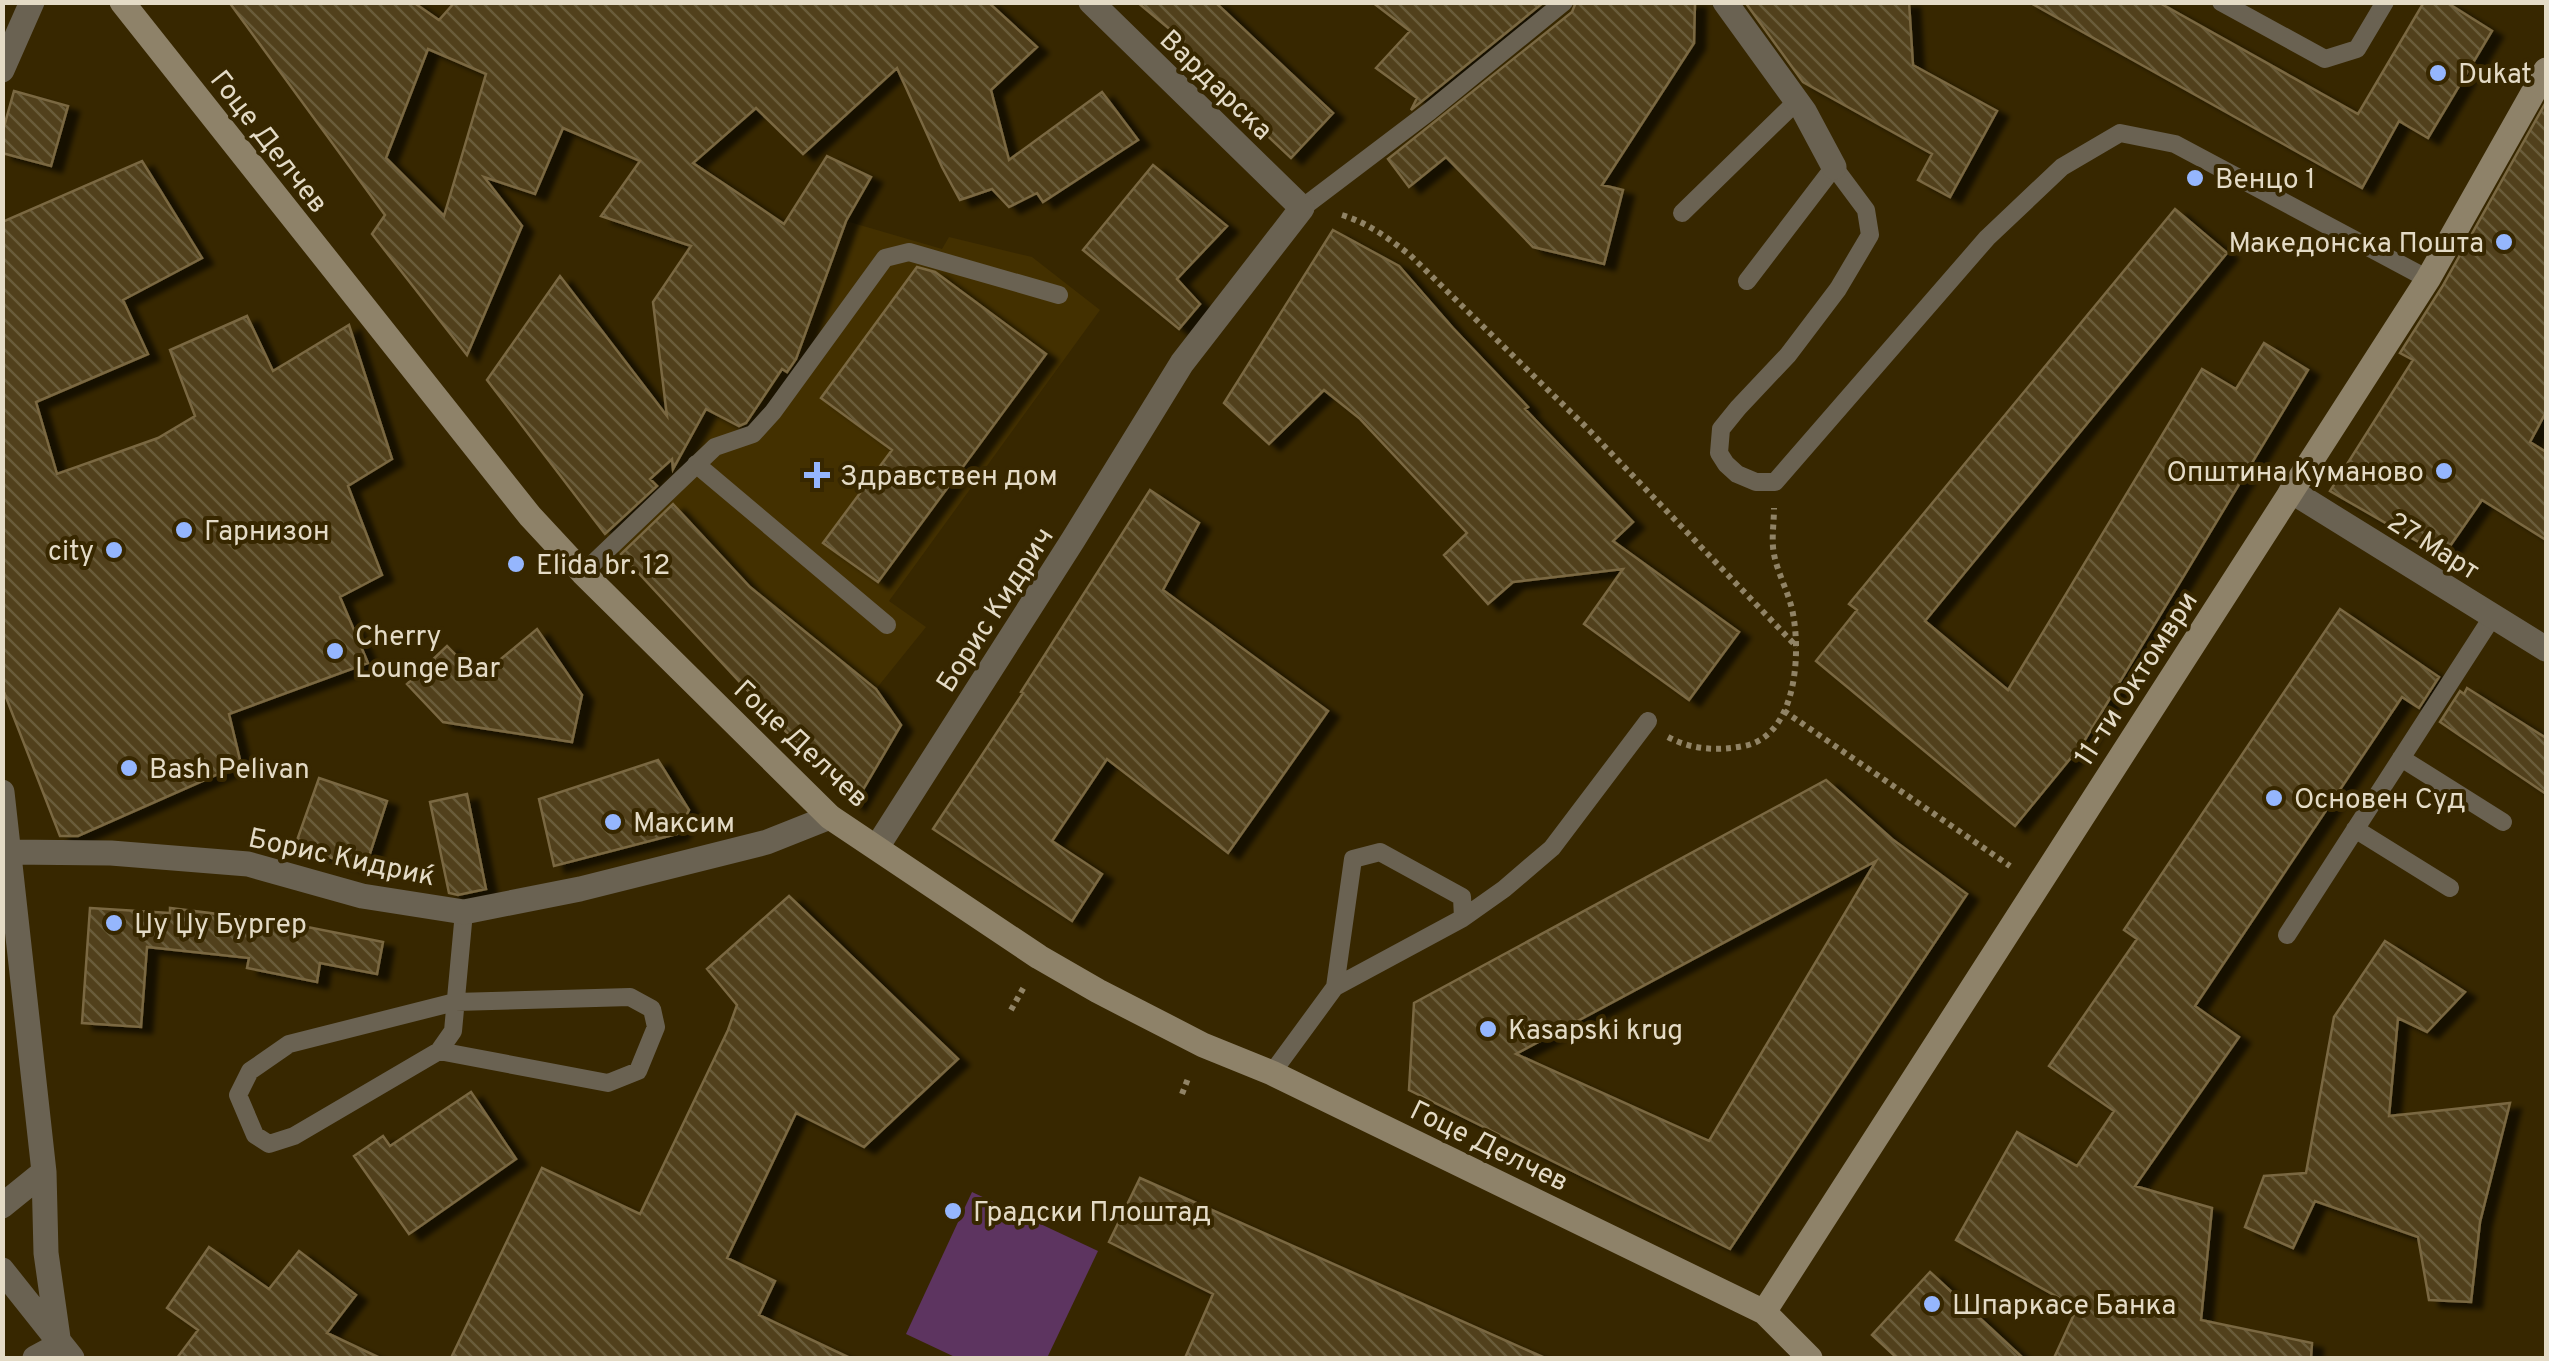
<svg xmlns="http://www.w3.org/2000/svg" width="2549" height="1361" viewBox="0 0 2549 1361" font-family="Overpass,sans-serif">
<defs>
<pattern id="building-back-hatch" width="6" height="6" patternUnits="userSpaceOnUse" patternTransform="scale(2.5)"><rect width="6" height="6" fill="#51401b"/><path d="M-1 5l2 2M0 0l6 6M5-1l2 2" fill="none" stroke="#6a5b3b"/></pattern>
<filter id="shadow"><feDropShadow dx="11" dy="6" stdDeviation="2.5" flood-color="#0009"/></filter>
</defs>
<rect width="100%" height="100%" fill="#372700"/>
<path fill="#433000" d="M846,221L942,249L949,237L1032,257L1100,310L889,601L926,627L876,689L750,587L674,504L620,554L599,526L685,447L706,409L743,427L790,358L810,321Z"/>
<path fill="#5d3460" d="M972,1192L1098,1251L1047,1358H957L906,1334Z"/>
<path fill="url(#building-back-hatch)" stroke="#7a6842" stroke-width="2.5" fill-rule="evenodd" filter="url(#shadow)" d="M229,2H413L439,20L455,2H988L1037,47L991,90L1009,160L1102,92L1138,140L1043,202L1037,193L1009,207L992,189L960,200L942,167L897,68L803,154L756,108L693,163L784,224L827,156L871,177L846,221L796,359L787,372L782,369L746,423L739,426L706,409L673,469L672,459L650,479L657,486L605,534L487,380L560,276L667,416L653,302L691,246L601,216L640,161L563,128L535,194L484,177L522,226L467,355L372,234L385,215ZM428,49L486,74L444,216L386,158Z
M1137,2H1215L1333,113L1291,158L1217,88L1218,87L1216,88L1176,50L1184,41Z
M1372,2H1544L1411,110L1417,98L1376,68L1410,31Z
M1576,2H1695L1694,43L1602,185L1623,190L1604,264L1533,247L1446,157L1409,187L1388,159L1572,12Z
M1745,2H1909L1913,65L1997,111L1950,197L1918,180L1932,154L1803,82Z
M2029,2H2158L2358,114L2424,2H2446L2492,31L2428,138L2399,121L2362,188Z
M14,91L68,106L51,166L2,153V134Z
M2546,102V412L2530,442L2546,452V540L2482,500L2443,556L2330,491L2413,360L2400,353L2442,287Z
M142,161L202,258L123,300L148,354L36,402L57,474L158,438L195,416L170,350L247,316L273,371L349,325L392,459L348,486L382,575L340,597L368,663L229,714L241,764L78,836H60L2,687V222Z
M1153,165L1227,226L1177,279L1200,304L1179,329L1083,250Z
M2175,209L2227,253L1925,621L2008,690L2202,369L2236,389L2264,343L2308,370L2083,743L2015,826L1816,661L1857,610L1849,604Z
M1333,230L1399,266L1453,328L1528,407L1525,409L1633,522L1613,541L1739,632L1689,700L1584,624L1623,569L1513,582L1488,604L1444,555L1467,533L1359,418L1324,390L1269,444L1224,403Z
M917,267L935,272L1046,354L878,582L823,543L892,450L821,398Z
M1150,490L1199,523L1163,590L1328,711L1228,853L1107,759L1052,841L1102,874L1072,921L933,829L1023,693L1021,692Z
M673,504L750,587L876,689L901,725L854,805L621,554Z
M2340,609L2439,677L2419,708L2402,697L2195,1006L2239,1037L2135,1186L2212,1208L2201,1320L2312,1343L2311,1358H2054L2077,1308L1956,1240L2017,1132L2077,1166L2114,1111L2049,1066L2137,939L2124,930Z
M537,629L582,695L572,742L443,722L407,684L447,646L478,678Z
M2467,688L2546,738V794L2440,722L2460,691L2464,694Z
M658,760L689,810L677,834L554,866L539,799Z
M319,778L387,801L365,869L295,846Z
M1826,780L1892,839L1967,894L1730,1249L1409,1090L1414,1003ZM1876,861L1709,1141L1516,1054Z
M467,794L486,889L458,895L449,893L430,802Z
M789,896L958,1059L864,1147L796,1113L727,1258L775,1281L759,1315L850,1358H451L542,1168L640,1214L728,1030L737,1005L707,969Z
M90,908L170,913V908L257,919V917L383,942L377,974L320,963L317,982L247,968L249,958L147,947L141,1027L82,1023Z
M2385,941L2465,992L2427,1032L2398,1018L2389,1116L2510,1103L2480,1222L2471,1302L2429,1300L2418,1237L2315,1201L2293,1248L2245,1227L2264,1176L2306,1173L2334,1017Z
M471,1092L516,1159L409,1234L354,1156L383,1136L390,1146Z
M1140,1178L1545,1358H1185L1213,1294L1109,1242Z
M209,1247L269,1289L299,1251L356,1295L327,1333L380,1358H177L198,1330L167,1308Z
M1930,1272L2023,1358H1897L1872,1335Z"/>
<g fill="none" stroke-linecap="round" stroke-linejoin="round">
<path stroke="#908365" stroke-width="6" stroke-dasharray="5 5" stroke-linecap="butt" d="M1342,215C1368,223 1388,238 1410,255L1588,429L1797,647
M1784,711L2010,866
M1668,737C1692,750 1717,751 1744,746C1796,736 1801,656 1793,614C1789,591 1775,570 1773,547C1772,534 1774,521 1774,508
M1011,1010L1025,985
M1182,1094L1189,1076"/>
<path stroke="#6a6252" stroke-width="18" d="M2221,2L2325,59L2357,49L2385,2
M1302,208L1430,111L1564,2
M1682,213L1797,101
M1747,281L1834,167L1866,210L1870,235L1838,289L1788,355L1738,408L1721,429L1719,453L1726,464L1737,474L1756,482H1775L1987,238L2062,167L2120,133L2175,144L2428,279
M696,464L887,625
M583,573L715,447L753,434L773,412L885,258L909,252L1059,295
M2401,758L2503,822
M2355,829L2450,888
M2287,935L2493,616
M1335,987L1353,859L1380,852L1462,897L1463,918
M439,1051L608,1083L638,1071L656,1027L652,1009L630,997L455,1002L289,1044L250,1071L238,1095L255,1135L269,1144L294,1136L439,1051L453,1031L464,912
M1272,1073L1335,987L1463,918L1504,889L1552,848L1648,721"/>
<path stroke="#6a6252" stroke-width="25" d="M1725,2L1804,111L1834,167
M2,70L32,2
M2291,491L2546,649
M2,792L44,1172L46,1253L59,1345
M877,847L1073,540L1182,363L1302,208L1091,2
M9,852L111,853L248,864L362,896L464,912L580,889L767,842L830,817
M2,1206L44,1172
M2,1270L72,1358
M35,1358L59,1345"/>
<path stroke="#8e8269" stroke-width="25" d="M122,2L530,516L583,573L830,817L1039,957L1098,991L1203,1045L1272,1073L1764,1312L1810,1358
M1764,1312L2428,279L2546,70"/>
</g>
<g fill="#95b6fd" stroke="#372700" stroke-width="4">
<circle cx="2438" cy="73" r="10"/>
<circle cx="2195" cy="178" r="10"/>
<circle cx="2504" cy="242" r="10"/>
<circle cx="2444" cy="471" r="10"/>
<path d="M812 460h10v10h10v10h-10v10h-10v-10h-10v-10h10z"/>
<circle cx="184" cy="530" r="10"/>
<circle cx="114" cy="550" r="10"/>
<circle cx="516" cy="564" r="10"/>
<circle cx="335" cy="651" r="10"/>
<circle cx="129" cy="768" r="10"/>
<circle cx="2274" cy="798" r="10"/>
<circle cx="613" cy="822" r="10"/>
<circle cx="114" cy="923" r="10"/>
<circle cx="1488" cy="1029" r="10"/>
<circle cx="953" cy="1211" r="10"/>
<circle cx="1932" cy="1304" r="10"/>
</g>
<g text-anchor="middle" stroke-width="8" stroke-linejoin="round" paint-order="stroke">
<g font-size="28" fill="#e4dbc6" stroke="#372700" text-anchor="start">
<text x="2458" y="83">Dukat</text>
<text x="2215" y="188">Венцо 1</text>
<text x="2484" y="252" text-anchor="end">Македонска Пошта</text>
<text x="2424" y="481" text-anchor="end">Општина Куманово</text>
<text x="840" y="485">Здравствен дом</text>
<text x="204" y="540">Гарнизон</text>
<text x="94" y="560" text-anchor="end">city</text>
<text x="536" y="574">Elida br. 12</text>
<text x="355" y="645">Cherry<tspan x="355" dy="32">Lounge Bar</tspan></text>
<text x="149" y="778">Bash Pelivan</text>
<text x="2294" y="808">Основен Суд</text>
<text x="633" y="832">Максим</text>
<text x="134" y="933">Џу Џу Бургер</text>
<text x="1508" y="1039">Kasapski krug</text>
<text x="973" y="1221">Градски Плоштад</text>
<text x="1952" y="1314">Шпаркасе Банка</text>
</g>
<g font-size="28" fill="#e4dbc6" stroke="#372700">
<text transform="translate(1217 84) rotate(44)" y="10">Вардарска</text>
<text transform="translate(270 141) rotate(52)" y="10">Гоце Делчев</text>
<text transform="translate(2434 545) rotate(32)" y="10">27 Март</text>
<text transform="translate(994 609) rotate(-57)" y="10">Борис Кидрич</text>
<text transform="translate(2135 678) rotate(-57)" y="10">11-ти Октомври</text>
<text transform="translate(802 743) rotate(43)" y="10">Гоце Делчев</text>
<text transform="translate(342 856) rotate(12)" y="10">Борис Кидриќ</text>
<text transform="translate(1490 1145) rotate(26)" y="10">Гоце Делчев</text>
</g>
</g>
<rect width="2549" height="1361" fill="none" stroke="#e4dbc6" stroke-width="10"/>
</svg>
